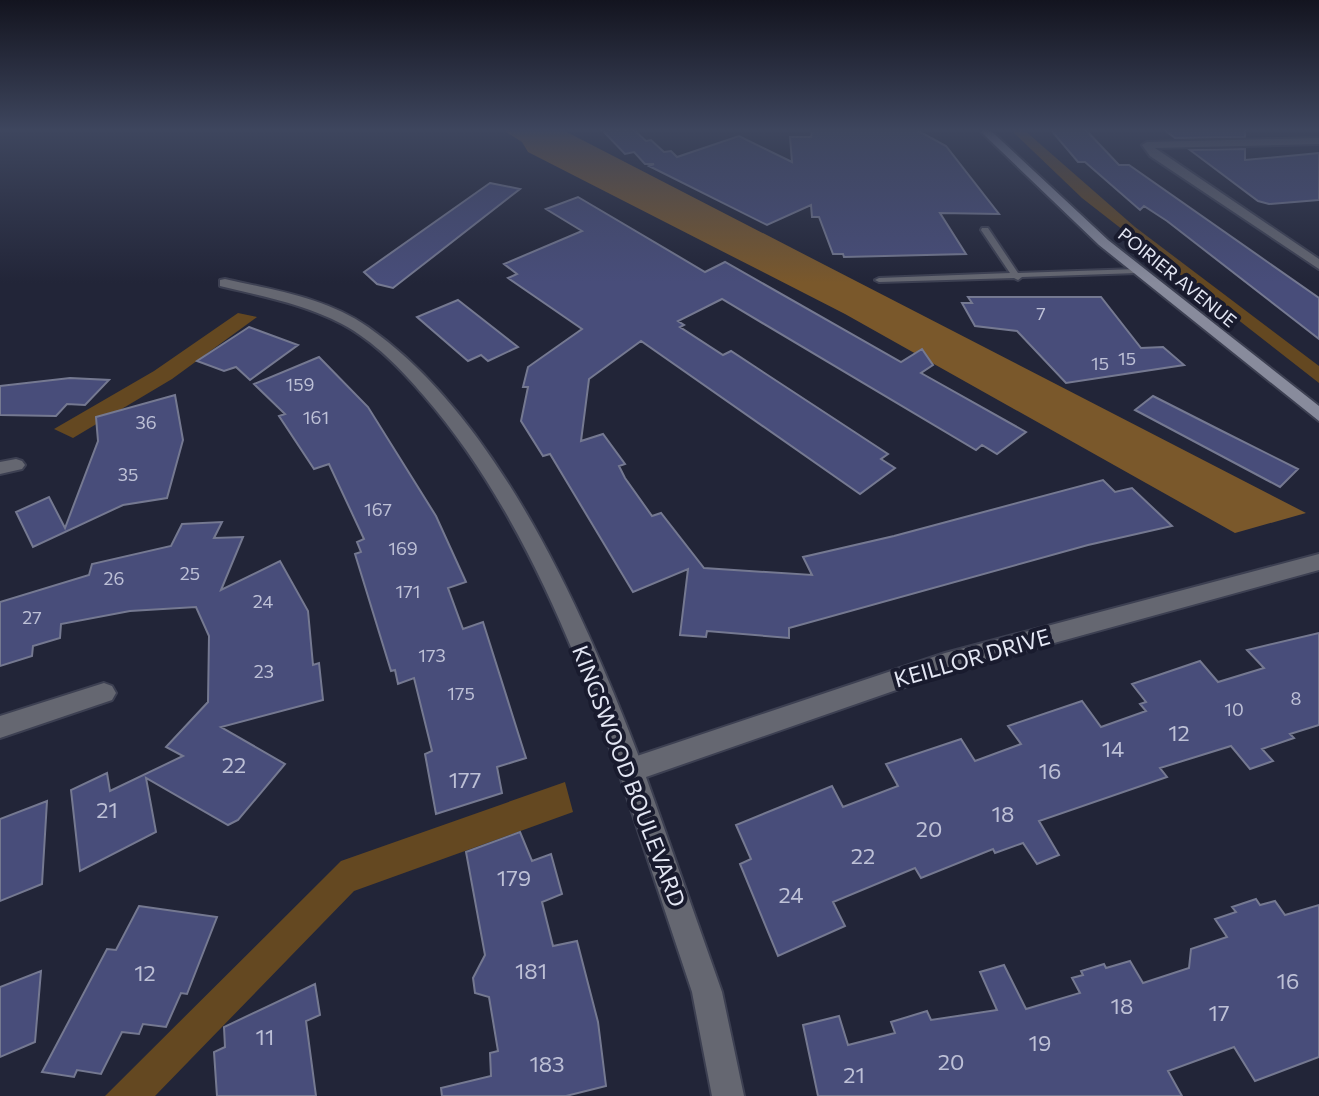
<svg xmlns="http://www.w3.org/2000/svg" width="1319" height="1096" viewBox="0 0 1319 1096" font-family="Commissioner,sans-serif">
<rect width="100%" height="100%" fill="#222538"/>
<path fill="#644821" d="M1010,129H1023L1135,227L1319,366V383L1082,198Z
M238,313L257,317L172,379L73,438L54,429L154,371Z
M565,782L573,812L354,891L155,1096H105L341,861Z"/>
<path fill="#7a582b" d="M501,129H561L1306,513L1235,533L845,314L528,152L522,142Z"/>
<path fill="#484d7a" stroke="#757991" stroke-width="2" d="M812,129H915L946,146L999,214L940,213L966,254L844,257L843,254H833L819,217H812L811,205L767,225L649,166L654,164H645L634,152L625,154L602,130H634L646,141L651,140L664,152L671,151L677,157L739,136L792,162L790,137H811Z
M1050,129H1085L1119,165H1129L1319,298V339L1167,221L1144,206L1140,210L1085,162H1078Z
M1163,129H1245V137L1175,138Z
M1245,149V160L1319,153V200L1269,204L1258,201L1190,150Z
M490,183L520,189L393,288L377,284L364,272Z
M578,197L705,272L725,262L901,362L922,349L933,365L921,373L1026,432L997,454L982,445L976,450L722,299L678,321L684,325L680,327L723,355L731,351L888,454L881,459L895,468L860,494L641,341L589,379L581,441L603,434L625,464L619,466L625,478L652,516L661,513L704,568L812,575L803,557L894,536L1103,480L1115,492L1132,488L1172,526L1088,545L789,628V638L707,631L706,637L680,635L688,569L633,592L550,454L543,456L521,421L528,387H523L528,367L582,329L508,278L517,274L504,264L582,231L546,209Z
M968,297H1101L1141,348L1163,347L1184,365L1066,383L1017,331L975,326L962,303H972Z
M458,300L481,318L518,347L488,361L481,355L468,361L417,317Z
M249,327L298,345L250,380L236,367L224,371L197,361Z
M319,357L368,407L436,516L466,582L448,588L463,629L483,622L526,758L497,767L502,793L436,814L425,754L432,751L414,678L398,684L395,670L391,671L355,554L361,552L357,542L364,539L329,464L314,469L279,416L285,414L254,384Z
M70,378L109,380L85,405L67,404L56,416L0,415V386Z
M175,395L183,440L167,498L123,505L33,547L16,512L49,497L65,528L98,441L96,417Z
M1153,396L1222,431L1298,469L1280,487L1135,410Z
M222,522L214,538L243,537L221,590L280,561L308,611L313,665L319,663L323,700L221,727L285,764L238,820L228,825L146,778L156,832L80,871L71,790L107,773L110,791L183,756L166,747L208,702L209,636L196,607L130,611L61,624L60,638L33,646L32,656L0,666V602L89,575L92,564L171,546L182,524Z
M1319,633V725L1290,734L1294,738L1262,749L1273,761L1250,769L1231,746L1160,768L1167,777L1039,821L1059,855L1037,864L1023,843L995,853L993,849L921,878L915,868L833,902L845,926L778,956L740,864L751,859L736,825L832,786L843,807L898,786L886,764L961,739L975,761L1021,744L1008,726L1082,701L1101,727L1146,711L1140,704L1146,702L1132,684L1200,661L1218,682L1264,668L1247,650Z
M47,801L42,884L0,901V819Z
M520,832L532,861L551,854L562,894L542,902L553,946L577,941L598,1022L606,1086L566,1096H442L441,1088L491,1076L490,1053L498,1051L489,997L475,993L473,978L485,955L466,852Z
M1256,899L1260,905L1275,901L1285,915L1319,905V1057L1255,1081L1234,1047L1168,1071L1182,1096H818L803,1025L839,1016L848,1045L895,1033L891,1022L927,1011L931,1020L997,1010L980,972L1004,965L1026,1009L1080,993L1072,978L1083,975L1081,971L1104,964L1106,968L1130,961L1143,983L1189,968L1191,949L1227,937L1215,919L1236,912L1232,907Z
M139,906L217,917L187,994L181,993L166,1027L143,1024L139,1034L122,1032L101,1074L77,1070L74,1077L42,1072L107,949L116,950Z
M41,971L35,1042L0,1057V987Z
M315,984L320,1015L306,1021L316,1096H217L214,1052L225,1047L224,1027Z"/>
<g fill="none" stroke-linecap="round" stroke-linejoin="round">
<defs>
<path id="service" d="M982,228H988L1018,273L1137,269L1141,271L1137,273L1022,277L1018,280L1014,278L879,282L875,280L879,278L1010,273L981,230Z"/>
<path id="minor" d="M1319,138V144L1155,148L1319,259V269L1150,156L1142,145L1147,142Z
M225,279C273,290 327,298 368,327C501,420 588,622 644,770L640,779L631,782L622,779C605,739 593,698 576,659C538,566 490,472 424,396C401,369 374,341 342,324C304,304 261,296 220,286V280Z
M16,459L22,461L25,465L22,469L0,474V462Z
M104,683L112,686L116,693L112,700L0,738V716Z"/>
<path id="tertiary" d="M1319,554V570L945,673L646,777L722,992L744,1096H712L692,992L618,770L622,761L945,653Z"/>
<path id="secondary" d="M978,129H989L1108,240L1319,406V421L1099,245Z"/>
</defs>
<use href="#service" stroke="#3d4052" stroke-width="4"/>
<use href="#minor" stroke="#3d4052" stroke-width="4"/>
<use href="#tertiary" stroke="#3d4052" stroke-width="4"/>
<use href="#secondary" stroke="#3d4052" stroke-width="4"/>
<use href="#service" fill="#656771" fill-rule="evenodd"/>
<use href="#minor" fill="#656771" fill-rule="evenodd"/>
<use href="#tertiary" fill="#656771" fill-rule="evenodd"/>
<use href="#secondary" fill="#888b9c" fill-rule="evenodd"/>
</g>
<linearGradient id="sky" x2="0" y2="1"><stop stop-color="#13141f"/><stop offset="0.46" stop-color="#3e465e"/><stop offset="1" stop-color="#3e465e" stop-opacity="0"/></linearGradient>
<rect width="1319" height="283" fill="url(#sky)"/>
<g text-anchor="middle" stroke-width="8" stroke-linejoin="round" paint-order="stroke">
<g font-size="18" fill="#e4e7f4" stroke="#191b2e">
<text transform="translate(1177 278) rotate(39)" y="6">POIRIER AVENUE</text>
</g>
<g font-size="18" fill="#bdc0d6">
<text x="1041" y="320">7</text>
<text x="1127" y="365">15</text>
<text x="1100" y="370">15</text>
<text x="300" y="391">159</text>
<text x="316" y="424">161</text>
<text x="146" y="429">36</text>
<text x="128" y="481">35</text>
<text x="378" y="516">167</text>
<text x="403" y="555">169</text>
<text x="190" y="580">25</text>
<text x="114" y="585">26</text>
<text x="408" y="598">171</text>
<text x="263" y="608">24</text>
<text x="32" y="624">27</text>
<text x="432" y="662">173</text>
<text x="264" y="678">23</text>
<text x="461" y="700">175</text>
<text x="1296" y="705">8</text>
<text x="1234" y="716">10</text>
</g>
<g font-size="22" fill="#e4e7f4" stroke="#191b2e">
<text transform="translate(972 658) rotate(-16)" y="8">KEILLOR DRIVE</text>
<text transform="translate(629 776) rotate(69)" y="8">KINGSWOOD BOULEVARD</text>
</g>
<g font-size="22" fill="#bdc0d6">
<text x="1179" y="741">12</text>
<text x="1113" y="757">14</text>
<text x="234" y="773">22</text>
<text x="1050" y="779">16</text>
<text x="465" y="788">177</text>
<text x="107" y="818">21</text>
<text x="1003" y="822">18</text>
<text x="929" y="837">20</text>
<text x="863" y="864">22</text>
<text x="514" y="886">179</text>
<text x="791" y="903">24</text>
<text x="531" y="979">181</text>
<text x="145" y="981">12</text>
<text x="1288" y="989">16</text>
<text x="1122" y="1014">18</text>
<text x="1219" y="1021">17</text>
<text x="265" y="1045">11</text>
<text x="1040" y="1051">19</text>
<text x="951" y="1070">20</text>
<text x="547" y="1072">183</text>
<text x="854" y="1083">21</text>
</g>
</g>
</svg>
